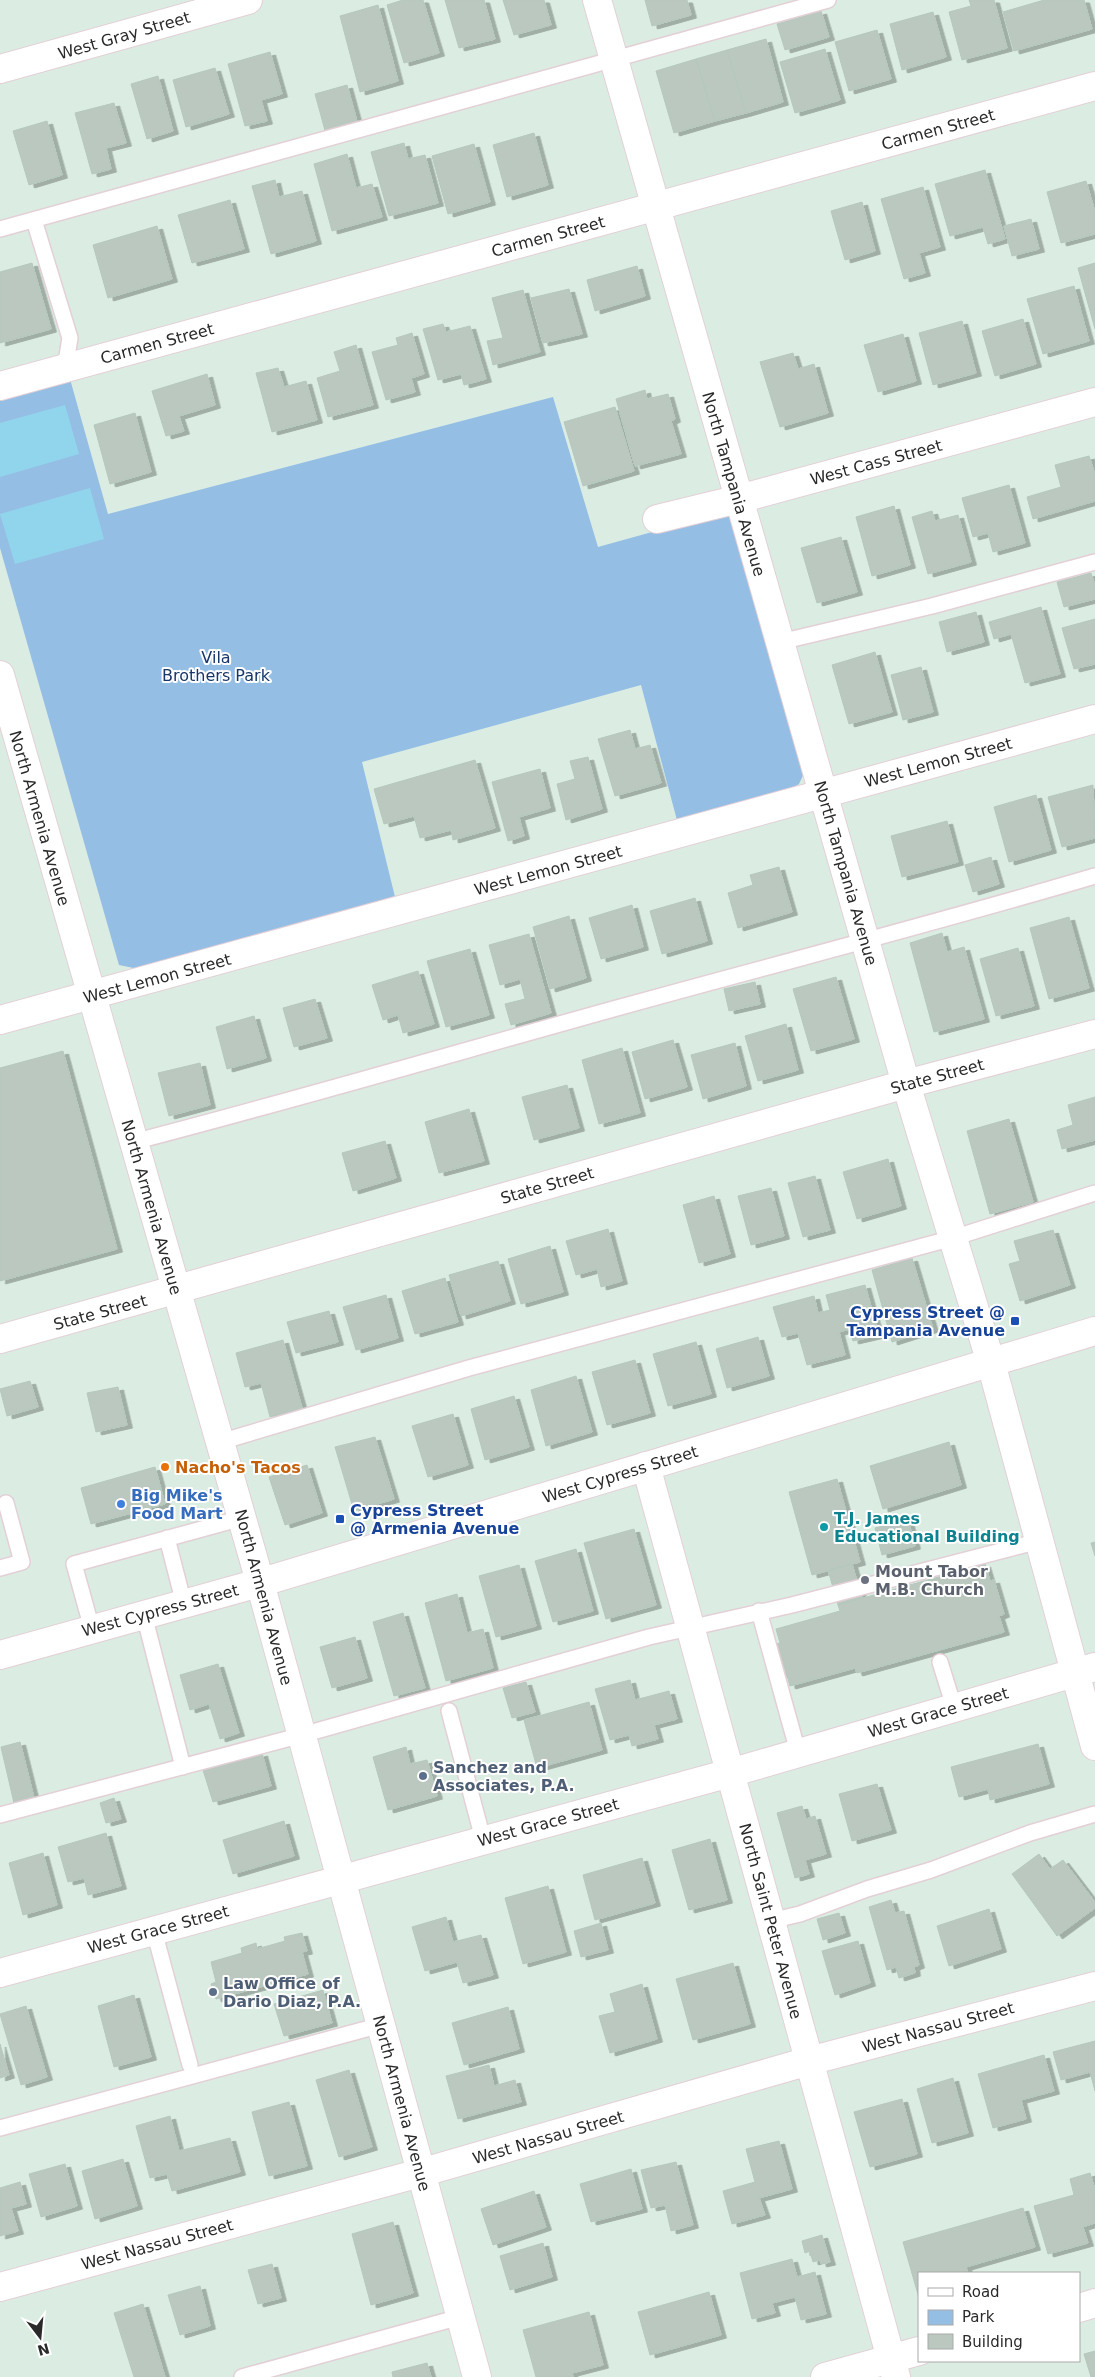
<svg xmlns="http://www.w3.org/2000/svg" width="1095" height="2377" viewBox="0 0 1095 2377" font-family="'DejaVu Sans',sans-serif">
<defs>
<filter id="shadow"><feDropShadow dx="5.5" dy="3" stdDeviation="0" flood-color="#0004"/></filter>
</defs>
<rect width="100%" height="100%" fill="#dbede2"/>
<path fill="#95bee5" d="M70,379L108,514L553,397L598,547L717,514H731L806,769L799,784L787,791L678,824L641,685L362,762L396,901L143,970L119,965L0,548V400Z"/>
<path fill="#91d5ed" d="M65,405L79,454L0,477V423Z
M90,488L104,539L15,564L0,514Z"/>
<path fill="#bbc8c0" stroke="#b5c8be" filter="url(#shadow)" d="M403,0H423L439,53L404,63L387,5Z
M445,0H484L495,39L459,48Z
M503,0H544L551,25L514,35Z
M645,0H687L691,15L652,26Z
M969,0H994L1007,48L962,60L949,12L971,6Z
M1044,0H1084L1092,29L1014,51L1003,12Z
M378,5L398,81L360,92L340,16Z
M821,11L829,37L785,50L777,24Z
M933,12L946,57L902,70L890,24Z
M877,30L891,79L849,91L835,42Z
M766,39L783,102L746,113L727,50Z
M825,49L840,100L795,113L780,62Z
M727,50L746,113L715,121L696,59Z
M270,52L282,94L261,100L267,121L245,126L228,64Z
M696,59L715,121L674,133L656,71Z
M215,68L229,114L186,127L173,80Z
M158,76L173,131L147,139L131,84Z
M347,85L358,125L326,134L315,94Z
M114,103L126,143L106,148L111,169L92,174L75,113Z
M47,121L62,175L29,185L13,131Z
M534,133L548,185L507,197L493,145Z
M404,143L408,159L425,155L438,203L389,216L371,152Z
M474,144L490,202L448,214L432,156Z
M347,154L356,188L372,184L382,217L332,231L314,164Z
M985,170L1005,239L988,244L983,227L950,236L935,184Z
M275,180L279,197L302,191L316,241L271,254L252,186Z
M1086,181L1095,212V234L1061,243L1047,192Z
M923,187L940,247L919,253L925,273L904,279L881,199Z
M230,200L244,249L192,263L178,215Z
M862,202L875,251L845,260L831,211Z
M1031,219L1039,249L1012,256L1004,226Z
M157,226L172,279L108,298L93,245Z
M32,263L51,329L0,343V272Z
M1095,263V329L1078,268Z
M637,266L645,296L595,311L587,280Z
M1074,286L1089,341L1043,354L1027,299Z
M569,289L582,334L543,343L531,298Z
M523,290L540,352L493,365L487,341L503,338L492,298Z
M1023,319L1036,364L995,376L982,331Z
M962,321L976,373L933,385L919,333Z
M443,324L446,332L470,326L486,379L464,385L461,374L438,380L423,329Z
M412,333L424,374L411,378L415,392L386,400L372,352L398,345L396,338Z
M903,334L916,381L878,392L864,345Z
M356,345L373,405L328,417L317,378L340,371L334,352Z
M793,353L798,369L814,364L828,413L780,427L760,362Z
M278,368L284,387L306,381L317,420L272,432L256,373Z
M207,374L215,405L179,416L184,431L166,436L152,391Z
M645,390L647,399L668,394L675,419L671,421L681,454L635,466L616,399Z
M615,407L634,471L583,486L564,422Z
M135,413L151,472L110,484L94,425Z
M1089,456L1095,475V501L1033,519L1027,497L1061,487L1055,465Z
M1009,485L1025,543L993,552L988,533L973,537L962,498Z
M894,506L910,565L872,576L856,517Z
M932,511L935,521L958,515L971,562L928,574L912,517Z
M841,537L857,592L817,603L801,548Z
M1091,573L1095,586V599L1064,607L1057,582Z
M1041,607L1060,674L1025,683L1011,634L994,639L989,622Z
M976,612L984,642L947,652L939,622Z
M1095,619V664L1074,669L1062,628Z
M875,652L892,712L849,724L832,665Z
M921,667L933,712L903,720L891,675Z
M630,730L635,749L650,745L661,783L615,796L598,739Z
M588,757L602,809L566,820L557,784L575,779L570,761Z
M475,760L495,828L453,840L451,830L420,838L414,816L384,824L374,789Z
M540,769L550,808L519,817L524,836L508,841L492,782Z
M1093,785L1095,838L1062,847L1048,797Z
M1036,795L1051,850L1009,862L994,807Z
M947,821L958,862L902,877L891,836Z
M991,857L999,884L973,892L965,865Z
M779,867L792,912L738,928L728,893L753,885L750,875Z
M695,898L707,941L662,954L650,911Z
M632,905L643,947L601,959L589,918Z
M569,916L586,978L550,989L533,927Z
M1069,917L1089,988L1049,999L1030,928Z
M942,933L947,952L964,947L984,1019L934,1032L910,943Z
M529,934L551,1013L511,1025L505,1004L525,999L520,979L500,985L489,945Z
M1018,948L1034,1006L996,1016L980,959Z
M470,949L489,1015L446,1027L427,961Z
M418,971L434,1024L403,1033L398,1015L383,1020L372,985Z
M836,977L854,1039L811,1051L793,989Z
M755,982L760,1004L729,1011L724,989Z
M315,999L327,1038L294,1047L283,1008Z
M254,1016L266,1058L227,1069L216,1027Z
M786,1024L798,1070L758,1081L745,1036Z
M673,1040L687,1087L645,1099L632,1052Z
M735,1043L746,1086L703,1099L691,1055Z
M622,1048L640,1113L599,1124L582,1060Z
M63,1051L117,1249L0,1281V1068Z
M200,1063L210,1105L169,1116L158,1073Z
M567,1085L579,1128L534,1140L522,1097Z
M1095,1097V1140L1062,1149L1057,1130L1073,1125L1068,1105Z
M469,1109L484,1161L439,1173L425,1122Z
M1009,1119L1033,1202L990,1214L967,1131Z
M385,1141L396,1178L353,1191L342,1153Z
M888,1159L901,1206L857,1219L843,1172Z
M815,1176L830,1230L803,1237L788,1183Z
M771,1188L784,1236L751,1245L738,1196Z
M714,1196L730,1254L699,1263L683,1205Z
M608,1229L622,1281L601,1287L597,1269L576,1275L566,1241Z
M1053,1230L1070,1285L1020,1301L1009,1264L1020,1261L1014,1241Z
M550,1246L563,1292L521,1304L508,1259Z
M912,1258L933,1329L892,1342L872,1270Z
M498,1261L510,1301L461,1316L449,1275Z
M445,1278L458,1322L415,1334L402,1291Z
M865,1285L879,1335L853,1341L850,1329L839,1332L845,1355L807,1365L798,1333L782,1337L773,1307L814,1296L818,1313L830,1310L826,1295Z
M386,1295L398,1338L356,1350L343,1307Z
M329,1311L338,1342L296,1353L287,1322Z
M758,1337L769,1376L727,1388L716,1349Z
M283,1340L302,1408L270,1417L261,1383L245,1387L236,1353Z
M696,1342L711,1394L668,1406L653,1354Z
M635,1360L650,1413L607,1425L592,1372Z
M576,1376L592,1432L546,1446L531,1390Z
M30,1381L38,1407L7,1416L0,1389Z
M118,1387L127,1425L96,1432L87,1393Z
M514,1396L529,1447L485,1460L471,1409Z
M453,1414L468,1465L428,1477L412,1426Z
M375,1437L394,1499L354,1511L335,1447Z
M949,1442L961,1485L883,1509L870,1466Z
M307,1465L322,1513L285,1525L269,1477Z
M155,1467L165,1504L91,1524L81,1488Z
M837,1479L860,1562L812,1575L789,1492Z
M908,1520L915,1546L882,1555L875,1528Z
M634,1529L656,1605L606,1619L584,1543Z
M1095,1542V1556L1091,1543Z
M576,1549L593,1611L553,1622L535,1561Z
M852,1564L862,1598L838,1605L828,1570Z
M985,1564L990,1581L994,1580L1004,1614L999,1616L1004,1632L857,1673L855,1668L790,1686L786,1672L780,1674L772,1645L780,1643L776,1629L840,1611L838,1605Z
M519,1565L536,1626L496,1637L479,1576Z
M457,1594L467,1633L483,1629L493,1668L446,1681L425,1603Z
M403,1613L425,1688L394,1696L373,1622Z
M355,1637L367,1678L332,1688L320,1647Z
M218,1664L239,1733L220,1739L209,1704L190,1710L180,1675Z
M630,1680L635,1700L669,1691L677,1719L654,1725L658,1739L632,1746L629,1735L610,1740L595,1689Z
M526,1682L535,1712L512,1718L503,1688Z
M589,1702L602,1750L537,1768L524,1720Z
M20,1742L34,1798L14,1803L1,1747Z
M1038,1744L1049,1784L990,1800L988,1789L959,1797L951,1767Z
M406,1747L410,1764L427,1760L437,1796L388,1810L373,1757Z
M262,1753L271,1786L213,1802L203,1770Z
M877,1784L891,1830L852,1841L839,1794Z
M114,1798L121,1819L106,1823L100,1803Z
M802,1806L806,1819L815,1816L826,1854L805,1860L809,1874L795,1878L777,1813Z
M284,1821L294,1856L233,1874L223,1840Z
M106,1833L121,1886L88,1895L84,1878L68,1882L58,1847Z
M710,1839L727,1900L689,1910L672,1850Z
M43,1853L57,1905L23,1915L9,1863Z
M1039,1854L1050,1869L1063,1860L1095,1902V1908L1057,1936L1012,1874Z
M642,1858L655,1903L595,1920L583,1875Z
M548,1886L566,1952L523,1964L505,1898Z
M891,1900L895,1913L904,1911L919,1965L914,1967L915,1973L899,1978L896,1967L887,1970L869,1907Z
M989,1909L1001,1949L949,1966L937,1926Z
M839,1913L845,1933L823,1940L817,1919Z
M446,1917L453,1942L481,1935L493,1975L463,1983L457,1962L425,1971L412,1927Z
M601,1923L608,1950L581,1957L574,1931Z
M302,1933L307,1951L302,1952L308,1974L216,1999L211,1984L216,1982L211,1962L242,1953L241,1948L256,1943L257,1949L285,1941L284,1937Z
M858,1941L870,1983L835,1995L822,1951Z
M733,1963L750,2024L693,2040L676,1979Z
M642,1984L657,2039L610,2053L599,2016L615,2012L610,1994Z
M323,1990L332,2023L284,2036L274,2004Z
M134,1995L151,2057L114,2067L98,2006Z
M26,2006L47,2077L21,2085L0,2014Z
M508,2007L519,2049L464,2065L452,2023Z
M1095,2041V2091L1090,2072L1061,2080L1053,2052Z
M0,2044L9,2075L0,2078Z
M1044,2055L1054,2091L1021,2100L1026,2119L993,2128L978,2074Z
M489,2065L494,2086L515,2080L521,2102L458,2119L446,2076Z
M349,2070L372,2147L339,2157L316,2080Z
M953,2078L968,2133L932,2143L917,2089Z
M902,2099L917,2154L870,2167L854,2112Z
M289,2102L307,2166L269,2176L252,2112Z
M170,2116L179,2151L230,2138L240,2172L172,2191L167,2174L150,2178L136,2126Z
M779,2141L792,2189L759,2198L765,2215L732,2224L723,2191L755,2182L746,2149Z
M123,2159L137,2206L95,2219L82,2171Z
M676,2162L693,2225L671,2231L665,2205L651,2208L641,2170Z
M65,2164L77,2206L41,2217L29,2174Z
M631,2169L642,2209L591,2222L580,2184Z
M1090,2173L1095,2190V2223L1083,2227L1088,2243L1048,2254L1034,2206L1074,2195L1070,2179Z
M20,2182L26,2204L11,2208L18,2231L0,2236V2188Z
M534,2191L546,2227L493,2245L481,2209Z
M1023,2208L1035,2247L966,2267L968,2273H919V2298L903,2242Z
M393,2222L413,2293L371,2305L352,2234Z
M822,2235L830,2262L821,2264L820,2260L813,2262L810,2251L805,2253L802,2241Z
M543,2243L552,2277L510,2290L500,2256Z
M792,2259L797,2277L815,2272L826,2314L801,2320L795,2297L772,2303L775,2313L752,2319L740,2273Z
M272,2264L281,2298L258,2304L248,2270Z
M200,2286L210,2326L180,2335L168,2295Z
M709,2292L721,2335L650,2355L638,2312Z
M143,2304L165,2377H134L114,2313Z
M589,2312L603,2365L572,2373L573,2377H536L523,2330Z
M1095,2351V2377H1091L1084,2354Z
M427,2363L431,2377H393L392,2372Z"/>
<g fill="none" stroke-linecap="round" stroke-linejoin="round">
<defs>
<path id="service" d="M34,220L70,338L65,368
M0,229L828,0
M780,642L932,606L1095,562
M133,1142C295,1100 455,1053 617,1008C776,964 936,923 1095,876
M220,1442L469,1368L953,1238L1095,1193
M167,1538L184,1604
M0,1568L22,1562L6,1503
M759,1611L798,1752
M144,1615L183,1767
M92,1629L74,1564L242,1518
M940,1662L954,1707
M449,1711L483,1839
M0,1815L302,1735L649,1637L792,1605L1039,1541
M770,1921L800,1914L867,1889L931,1870L1030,1833L1095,1814
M154,1931L190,2065
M0,2128L381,2025
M242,2377L460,2317"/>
<path id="minor" d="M597,0L906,1084L991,1363L1095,1746
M0,69L248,0
M0,386L1095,86
M657,519L739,499L1095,402
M0,1020L1095,719
M0,1339L906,1084L1095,1034
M646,1466L896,2377
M0,1973L730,1773L1095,1667
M0,2287L420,2173L809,2061L1095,1986
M1079,2308L1095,2303
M825,2377L919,2351"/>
<path id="tertiary" d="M0,1655L259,1583L1095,1331"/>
<path id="secondary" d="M0,675L253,1557L477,2377"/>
</defs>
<use href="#service" stroke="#e3d0d7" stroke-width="18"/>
<use href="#minor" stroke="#e3d0d7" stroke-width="30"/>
<use href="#tertiary" stroke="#e3d0d7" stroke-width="30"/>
<use href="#secondary" stroke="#e3d0d7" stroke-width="30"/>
<use href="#service" stroke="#fff" stroke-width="15"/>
<use href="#minor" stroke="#fff" stroke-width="28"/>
<use href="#tertiary" stroke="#fff" stroke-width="28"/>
<use href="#secondary" stroke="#fff" stroke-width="28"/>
</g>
<g fill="#1a4fb4" stroke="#fff" stroke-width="2">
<rect x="1010" y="1316" width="10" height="10" rx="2.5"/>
<rect x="335" y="1514" width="10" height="10" rx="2.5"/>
</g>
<circle fill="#e8710a" stroke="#fff" stroke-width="2" cx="165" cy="1467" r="5"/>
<circle fill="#3f7fe0" stroke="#fff" stroke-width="2" cx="121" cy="1504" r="5"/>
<circle fill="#0f9aa8" stroke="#fff" stroke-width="2" cx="824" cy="1527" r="5"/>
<circle fill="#6b7280" stroke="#fff" stroke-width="2" cx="865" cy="1580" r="5"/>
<g fill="#5c6f8a" stroke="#fff" stroke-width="2">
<circle cx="423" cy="1776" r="5"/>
<circle cx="213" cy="1992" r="5"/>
</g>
<g text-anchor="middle" stroke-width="4" stroke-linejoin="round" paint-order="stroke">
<g font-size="16" fill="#2a2a2a" stroke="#fff">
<text transform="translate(124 35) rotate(-16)" y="6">West Gray Street</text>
<text transform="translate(938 129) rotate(-15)" y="6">Carmen Street</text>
<text transform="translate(548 236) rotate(-15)" y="6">Carmen Street</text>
<text transform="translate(157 343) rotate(-15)" y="6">Carmen Street</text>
<text transform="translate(876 462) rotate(-15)" y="6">West Cass Street</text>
<text transform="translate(734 484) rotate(74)" y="6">North Tampania Avenue</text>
<text transform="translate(938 762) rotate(-15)" y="6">West Lemon Street</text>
<text transform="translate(40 818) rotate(74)" y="6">North Armenia Avenue</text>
<text transform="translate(548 870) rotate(-15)" y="6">West Lemon Street</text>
<text transform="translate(846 873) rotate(74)" y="6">North Tampania Avenue</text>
<text transform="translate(157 978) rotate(-15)" y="6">West Lemon Street</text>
<text transform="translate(937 1076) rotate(-15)" y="6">State Street</text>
<text transform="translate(547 1185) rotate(-16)" y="6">State Street</text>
<text transform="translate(152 1207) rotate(74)" y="6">North Armenia Avenue</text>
<text transform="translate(100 1312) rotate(-15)" y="6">State Street</text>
<text transform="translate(620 1474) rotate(-17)" y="6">West Cypress Street</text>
<text transform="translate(264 1597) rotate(75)" y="6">North Armenia Avenue</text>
<text transform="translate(160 1610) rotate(-15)" y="6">West Cypress Street</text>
<text transform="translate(938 1712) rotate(-16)" y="6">West Grace Street</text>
<text transform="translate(548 1822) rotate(-15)" y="6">West Grace Street</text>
<text transform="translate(771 1921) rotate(75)" y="6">North Saint Peter Avenue</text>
<text transform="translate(158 1929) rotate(-15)" y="6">West Grace Street</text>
<text transform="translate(938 2027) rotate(-15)" y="6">West Nassau Street</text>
<text transform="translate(402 2103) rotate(75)" y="6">North Armenia Avenue</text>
<text transform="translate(548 2137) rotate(-16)" y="6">West Nassau Street</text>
<text transform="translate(157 2244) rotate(-15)" y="6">West Nassau Street</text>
</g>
<g font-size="16" fill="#173669" stroke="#fff">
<text x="216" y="663">Vila<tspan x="216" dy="18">Brothers Park</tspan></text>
</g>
<g font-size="16" font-weight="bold" fill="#164399" stroke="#fff" text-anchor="end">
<text x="1005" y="1318">Cypress Street @<tspan x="1005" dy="18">Tampania Avenue</tspan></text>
<text x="350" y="1516" text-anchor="start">Cypress Street<tspan x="350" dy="18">@ Armenia Avenue</tspan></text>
</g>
<g font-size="16" font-weight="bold" fill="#c56008" stroke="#fff" text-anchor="start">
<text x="175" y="1473">Nacho's Tacos</text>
</g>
<g font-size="16" font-weight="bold" fill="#366cbe" stroke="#fff" text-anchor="start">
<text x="131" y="1501">Big Mike's<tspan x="131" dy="18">Food Mart</tspan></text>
</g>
<g font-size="16" font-weight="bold" fill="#0d838f" stroke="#fff" text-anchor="start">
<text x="834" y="1524">T.J. James<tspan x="834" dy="18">Educational Building</tspan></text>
</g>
<g font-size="16" font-weight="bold" fill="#5b616d" stroke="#fff" text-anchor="start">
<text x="875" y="1577">Mount Tabor<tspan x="875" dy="18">M.B. Church</tspan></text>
</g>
<g font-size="16" font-weight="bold" fill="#4e5e75" stroke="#fff" text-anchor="start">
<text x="433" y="1773">Sanchez and<tspan x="433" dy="18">Associates, P.A.</tspan></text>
<text x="223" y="1989">Law Office of<tspan x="223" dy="18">Dario Diaz, P.A.</tspan></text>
</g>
</g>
<rect x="918" y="2272" width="162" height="90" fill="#ffffff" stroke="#aaaaaa"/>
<rect x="928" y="2288" width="25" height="8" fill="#ffffff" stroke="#aaaaaa"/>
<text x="962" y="2297" font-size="15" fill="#2a2a2a">Road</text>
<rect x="928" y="2310" width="25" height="15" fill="#95bee5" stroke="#aaaaaa"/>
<text x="962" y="2322" font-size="15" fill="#2a2a2a">Park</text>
<rect x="928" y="2334" width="25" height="15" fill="#bbc8c0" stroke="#aaaaaa"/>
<text x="962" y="2347" font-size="15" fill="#2a2a2a">Building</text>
<g transform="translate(40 2337) rotate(164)" stroke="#ffffff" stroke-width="4" paint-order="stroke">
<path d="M0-4L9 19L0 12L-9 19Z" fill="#2a2a2a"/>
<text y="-8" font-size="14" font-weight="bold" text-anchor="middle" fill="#2a2a2a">N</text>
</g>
</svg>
